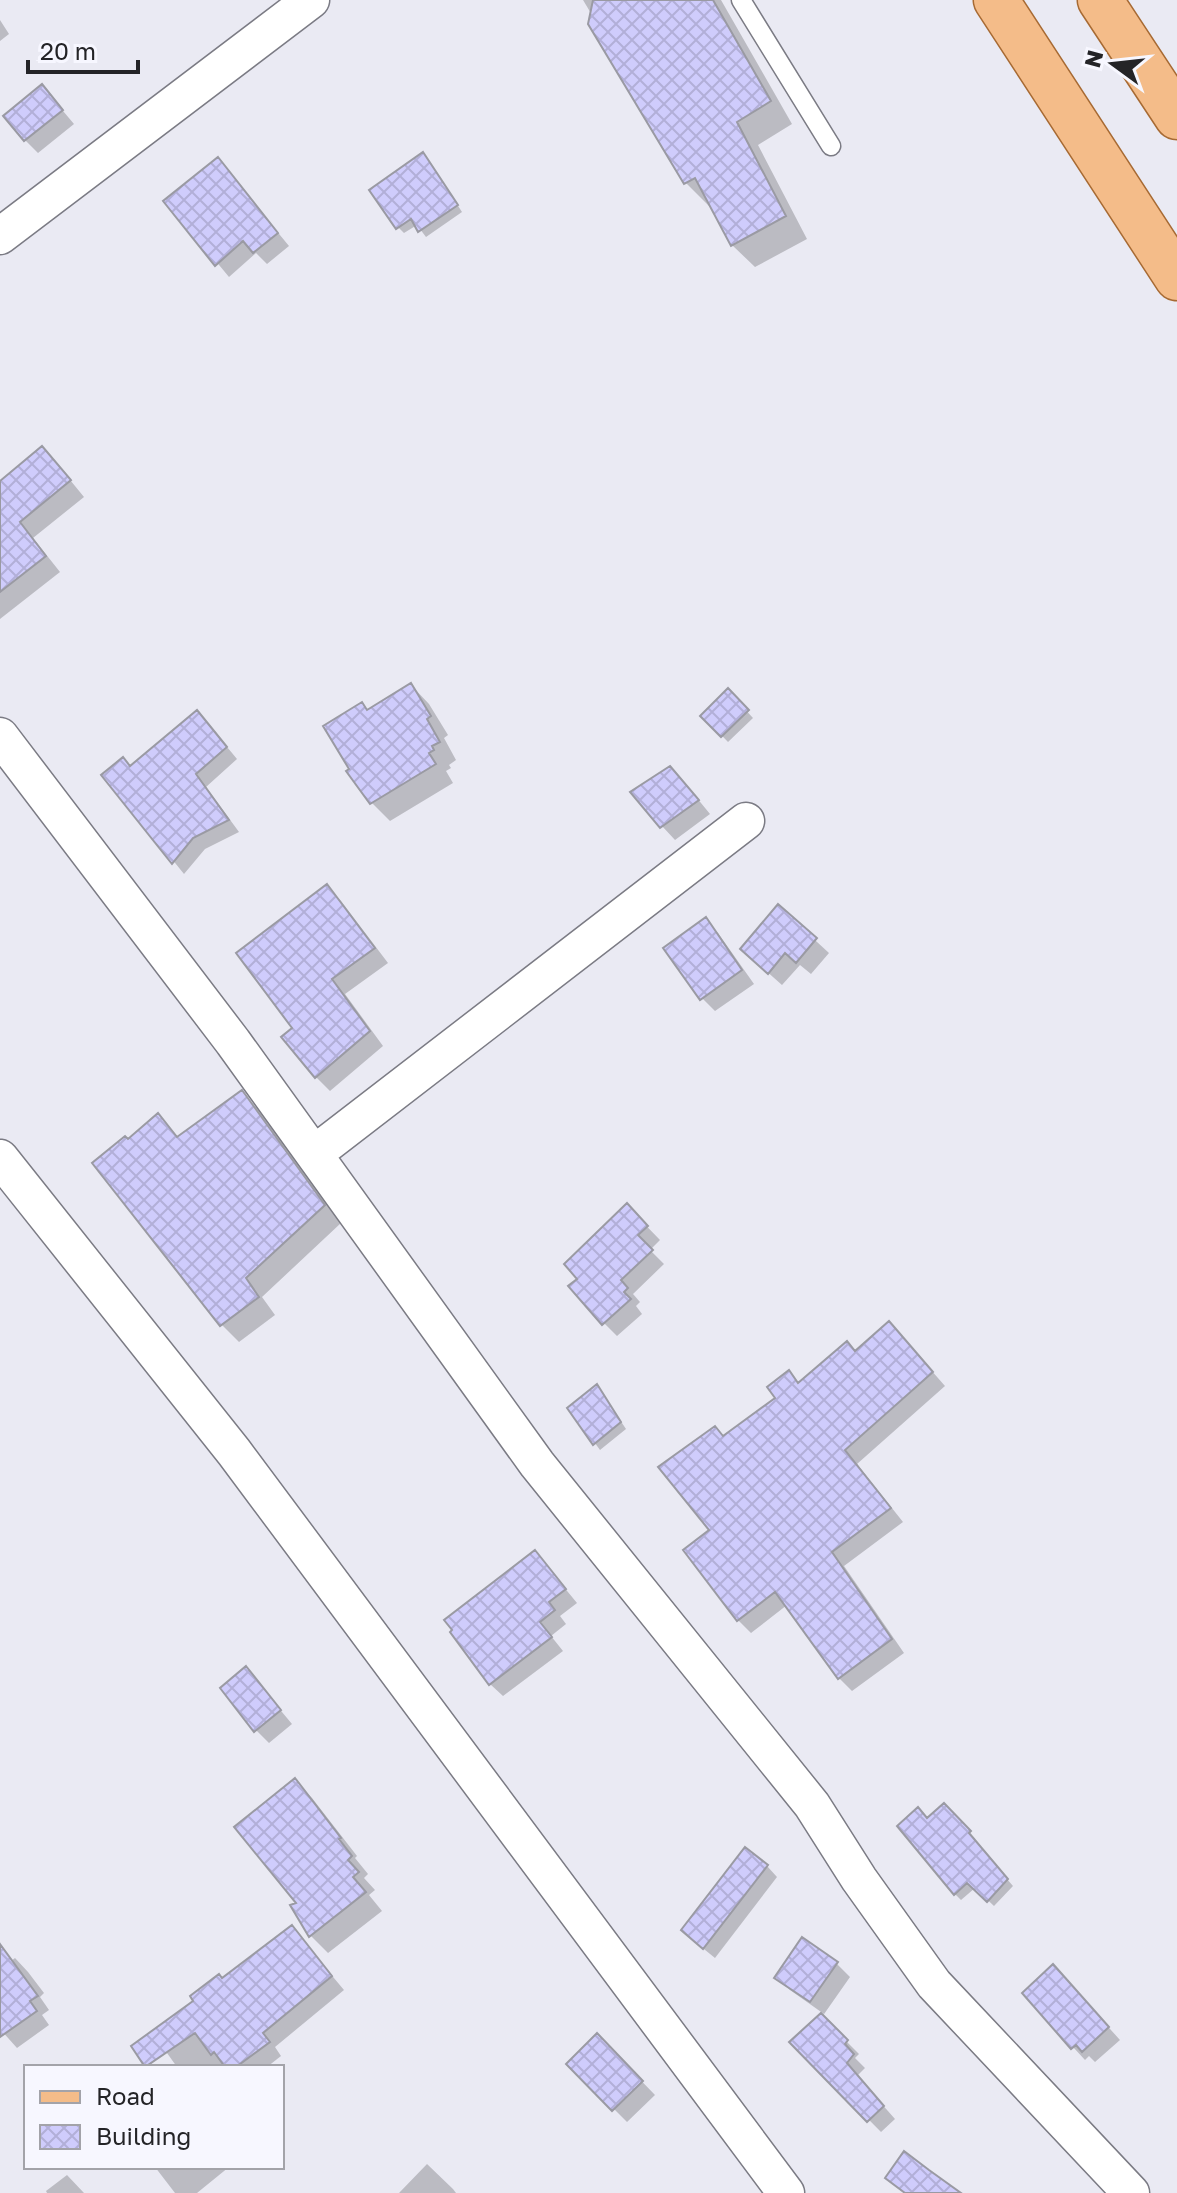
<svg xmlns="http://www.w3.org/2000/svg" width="1177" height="2193" viewBox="0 0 1177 2193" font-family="'Golos Text',sans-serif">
<defs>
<pattern id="building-cross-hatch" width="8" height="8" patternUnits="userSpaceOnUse" patternTransform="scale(2)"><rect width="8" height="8" fill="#cfccfc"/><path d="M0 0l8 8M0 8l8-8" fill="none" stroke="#b2afd8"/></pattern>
</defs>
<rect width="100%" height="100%" fill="#eaeaf3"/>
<path fill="#0003" d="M583,0H721L792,124L758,145L807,239L755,267L732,245L711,204L709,206L686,183L590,23L592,15Z
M0,20L9,34L0,41Z
M42,86L74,124L38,153L25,140Z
M218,160L289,246L267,264L256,253L229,277L166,201Z
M429,161L462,212L426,237L417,225L404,233L398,227Z
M57,464L84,497L33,538L60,572L0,619V483Z
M411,685L429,704L448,735L444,738L456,760L449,765L451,768L446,771L453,783L390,821L372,803L349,772L362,705L368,711Z
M728,691L753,718L728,742L703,716Z
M208,724L237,759L206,787L239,832L205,849L184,874L104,775L130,768Z
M683,781L710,814L675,840L662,826Z
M327,887L341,901L388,963L345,994L383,1046L330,1091L316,1077Z
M779,907L829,953L811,974L800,965L782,985L756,962Z
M705,920L718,933L754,984L715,1011L702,998Z
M242,1093L259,1110L341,1223L262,1297L275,1315L239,1342L222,1325L95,1163L128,1142L158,1116L179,1138Z
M627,1206L660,1240L650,1250L664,1264L633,1294L640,1302L636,1306L642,1314L617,1336L604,1323L579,1279Z
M902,1337L945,1386L857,1464L903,1522L844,1566L904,1653L852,1691L839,1678L787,1605L751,1633L738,1620L712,1530L724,1438L778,1398L789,1373L800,1384L856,1353Z
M602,1393L626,1429L600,1450L570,1409Z
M535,1552L577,1603L560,1616L566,1624L551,1636L563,1651L503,1696L490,1684Z
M246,1669L292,1724L269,1743L256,1730Z
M295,1781L312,1798L357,1856L355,1858L368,1874L364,1878L375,1890L369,1895L382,1911L328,1953L311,1936L293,1906L299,1903Z
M944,1806L975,1839L973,1840L1013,1886L994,1906L975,1888L961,1900L955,1894L928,1820Z
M767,1866L777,1877L715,1958L694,1941Z
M292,1928L344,1990L275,2047L281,2056L267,2067H177L157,2039L223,1980Z
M0,1948L11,1961L15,1958L28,1972L44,1993L40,1997L49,2010L42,2015L49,2025L17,2048L0,2029Z
M837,1964L850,1977L822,2017L859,2054L855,2058L865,2068L857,2076L895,2119L881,2132L792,2042L824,2014L790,1990L777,1977Z
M1065,1979L1120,2040L1095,2062L1089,2056L1085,2060L1073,2047Z
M597,2035L655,2095L627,2122L569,2064Z
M427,2164L453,2189L456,2193H399Z
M155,2167H229L197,2193H175Z
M67,2175L84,2193H47L46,2191Z"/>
<path fill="url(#building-cross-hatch)" stroke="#9a9aa3" stroke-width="2" d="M593,0H713L771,101L737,122L786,216L731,246L695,178L684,184L588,24Z
M42,84L63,110L24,141L3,116Z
M423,152L458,205L418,232L411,219L396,229L369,190Z
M218,157L278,233L253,253L243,241L215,266L163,201Z
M42,446L71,480L20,522L46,556L0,592V481Z
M411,683L431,716L427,719L440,742L432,746L434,750L429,753L436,764L370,804L346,771L349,769L323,726L362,702L367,710Z
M728,688L749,710L721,737L700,716Z
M197,710L227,747L196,774L229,820L193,838L172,864L101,775L123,757L130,766Z
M670,766L699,800L660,828L630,792Z
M327,884L375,948L332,979L370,1031L315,1078L281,1037L292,1028L236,953Z
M778,904L817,938L796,963L785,953L768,974L740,949Z
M706,917L742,970L700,1000L663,948Z
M242,1090L325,1205L246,1278L259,1297L220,1326L92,1163L125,1136L128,1139L158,1113L177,1137Z
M627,1203L648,1226L638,1235L653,1250L621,1280L628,1288L624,1292L631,1299L602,1325L568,1286L577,1279L564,1264Z
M889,1321L933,1372L845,1450L891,1508L832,1552L892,1639L838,1679L775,1592L737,1621L683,1550L709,1530L658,1467L715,1426L723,1436L775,1398L767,1387L789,1370L798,1383L847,1341L855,1351Z
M597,1384L621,1422L593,1445L567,1408Z
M535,1550L566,1589L549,1602L555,1610L540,1622L552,1637L489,1685L450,1632L452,1630L444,1620Z
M246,1666L281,1710L254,1732L220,1688Z
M295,1778L341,1838L339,1839L352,1856L348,1860L359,1872L353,1877L366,1892L309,1937L290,1905L296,1903L234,1827Z
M944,1803L971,1831L969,1833L1008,1879L987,1902L967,1883L954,1895L897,1826L918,1807L927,1818Z
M745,1847L768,1865L703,1949L681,1930Z
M292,1925L332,1976L263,2033L270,2042L236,2067H225L214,2052L211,2055L195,2033L145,2067L131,2046L193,2001L190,1996L219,1974L222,1978Z
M802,1937L838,1962L810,2002L774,1978Z
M0,1944L38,1996L30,2001L37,2011L0,2037Z
M1053,1964L1109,2027L1082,2052L1076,2045L1071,2049L1022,1993Z
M821,2013L848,2040L845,2044L854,2054L847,2063L884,2106L867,2122L789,2042Z
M597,2033L643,2081L612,2111L566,2064Z
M904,2151L929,2170L961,2193H905L885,2178Z"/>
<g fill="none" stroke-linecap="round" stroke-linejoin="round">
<defs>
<path id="service" d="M741,0L831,146"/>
<path id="minor" d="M0,236L311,0
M0,736L233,1042L537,1464L812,1805L859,1879L934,1984L1131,2193
M314,1154L746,821
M0,1158L234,1452L786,2193"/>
<path id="primary" d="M996,0L1177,278
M1100,0L1177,117"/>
</defs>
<use href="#service" stroke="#7b7b84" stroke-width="21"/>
<use href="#minor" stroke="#7b7b84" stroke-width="39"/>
<use href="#primary" stroke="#a76a33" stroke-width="47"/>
<use href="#service" stroke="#fff" stroke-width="18"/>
<use href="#minor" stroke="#fff" stroke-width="36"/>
<use href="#primary" stroke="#f4bc89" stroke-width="44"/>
</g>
<rect x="24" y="2065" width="260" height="104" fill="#f7f7ff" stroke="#a3a3a9" stroke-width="2"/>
<rect x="40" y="2091" width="40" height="12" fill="#f4bc89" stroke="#a3a3a9" stroke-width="2"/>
<text x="96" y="2105" font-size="24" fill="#242427">Road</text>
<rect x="40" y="2125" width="40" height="24" fill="url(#building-cross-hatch)" stroke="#a3a3a9" stroke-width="2"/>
<text x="96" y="2145" font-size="24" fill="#242427">Building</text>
<g transform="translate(1113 64) rotate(285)" stroke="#f7f7ff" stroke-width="6" paint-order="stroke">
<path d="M0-6L14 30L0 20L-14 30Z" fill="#242427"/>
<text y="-12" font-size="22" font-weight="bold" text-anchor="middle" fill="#242427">N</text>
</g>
<path d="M28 60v12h110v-12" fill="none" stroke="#242427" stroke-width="4"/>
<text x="40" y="60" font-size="24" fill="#242427" stroke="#f7f7ff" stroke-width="6" paint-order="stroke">20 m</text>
</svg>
